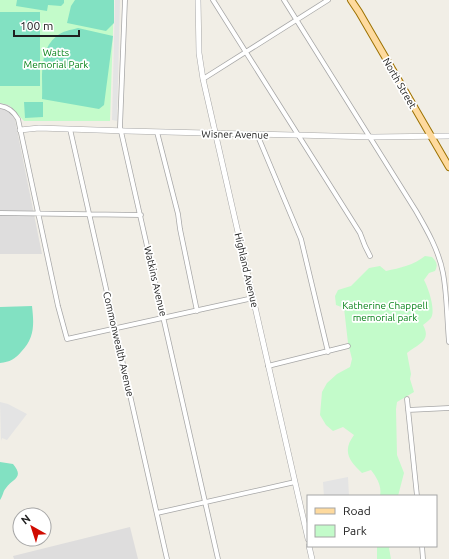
<svg xmlns="http://www.w3.org/2000/svg" width="449" height="559" viewBox="0 0 449 559" font-family="Ubuntu,sans-serif">
<rect width="100%" height="100%" fill="#f1eee6"/>
<path fill="#dedddd" d="M0,100H11L42,254H0Z
M130,527L138,559H14L13,556Z"/>
<path fill="#c3fbca" d="M0,0H114L110,121H24L9,105L0,103Z
M425,256L432,257C437,262 438,265 435,271L429,273L424,280C428,287 436,310 431,318C429,320 426,323 423,325C432,341 418,344 407,353L411,374L410,379L414,392L397,402L396,409L397,455L404,473L398,496H380C382,486 377,478 371,470L362,473C349,461 342,451 354,435L343,427L333,431L326,425L320,415L322,392L327,383L337,374L350,367L352,359L348,343L344,308L336,305L335,296L338,290L351,286L369,268L380,266L386,271C400,268 414,265 425,256Z
M377,546H391L389,548L391,559H377Z"/>
<path fill="#82e1c2" d="M17,0H64V3L61,6L48,5L47,11L16,6Z
M75,0H114V23L106,31L67,23L71,6Z
M0,12H40V86H0Z
M78,28L113,36L104,105L99,109L42,99C43,79 38,50 57,36C62,31 71,30 78,28Z
M24,102H43V117L25,118Z
M32,306C34,324 35,338 21,352C15,359 10,362 0,363V307Z
M0,462L13,464C25,478 12,479 6,488C3,491 3,496 0,500Z"/>
<path fill="#e4e4e4" d="M115,0H120L117,121L112,120Z
M0,402L8,404L27,414L7,440L2,438L1,441Z
M348,477L349,496H324L323,482Z"/>
<g fill="none" stroke-linecap="round" stroke-linejoin="round">
<defs>
<path id="minor" d="M125,0L120,127L218,559
M213,0L360,233L365,246L370,256
M284,0L416,211C427,230 439,251 443,273C447,294 447,320 449,342
M203,79L328,0
M0,106C8,107 14,112 18,119L58,306L67,339L253,298
M70,129L167,559
M157,132L178,214L180,229L197,311
M257,134L301,239L328,352
M0,213L141,215
M268,366L348,346
M407,399L417,496
M408,410L449,408
M157,513L295,482
M422,546L423,559"/>
<path id="tertiary" d="M198,0L199,53L203,79L308,539
M20,130L39,128L126,131L374,137L449,136
M309,546L312,559"/>
<path id="primary" d="M351,0L359,12L449,167"/>
</defs>
<use href="#minor" stroke="#a7a7a7" stroke-width="5.5"/>
<use href="#tertiary" stroke="#a7a7a7" stroke-width="6"/>
<use href="#primary" stroke="#9c7100" stroke-width="8"/>
<use href="#minor" stroke="#fff" stroke-width="4"/>
<use href="#tertiary" stroke="#fff" stroke-width="5"/>
<use href="#primary" stroke="#feda9e" stroke-width="6"/>
</g>
<g text-anchor="middle" stroke-width="3.5" stroke-linejoin="round" paint-order="stroke">
<g font-size="10" fill="#09831a" stroke="#fff">
<text x="56" y="56">Watts<tspan x="56" dy="12">Memorial Park</tspan></text>
<text x="385" y="309">Katherine Chappell<tspan x="385" dy="12">memorial park</tspan></text>
</g>
<g font-size="10" fill="#202020" stroke="#fff">
<text transform="translate(400 83) rotate(60)" y="4">North Street</text>
<text transform="translate(235 134) rotate(1)" y="4">Wisner Avenue</text>
<text transform="translate(247 270) rotate(77)" y="4">Highland Avenue</text>
<text transform="translate(156 281) rotate(77)" y="4">Watkins Avenue</text>
<text transform="translate(119 344) rotate(77)" y="4">Commonwealth Avenue</text>
</g>
</g>
<rect x="307" y="495" width="130" height="52" fill="#ffffff" stroke="#a6a6a6"/>
<rect x="315" y="508" width="20" height="6" fill="#feda9e" stroke="#a6a6a6"/>
<text x="343" y="515" font-size="12" fill="#202020">Road</text>
<rect x="315" y="525" width="20" height="12" fill="#c3fbca" stroke="#a6a6a6"/>
<text x="343" y="535" font-size="12" fill="#202020">Park</text>
<g transform="translate(32 527) rotate(321)"><circle r="19" fill="#ffffff" stroke="#a6a6a6"/>
<path d="M0-3L7 15L0 10L-7 15Z" fill="#d00b00"/>
<text y="-6" font-size="11" font-weight="bold" text-anchor="middle" fill="#202020">N</text>
</g>
<path d="M14 30v6h65v-6" fill="none" stroke="#202020" stroke-width="2"/>
<text x="20" y="30" font-size="12" fill="#202020" stroke="#ffffff" stroke-width="3" paint-order="stroke">100 m</text>
</svg>
